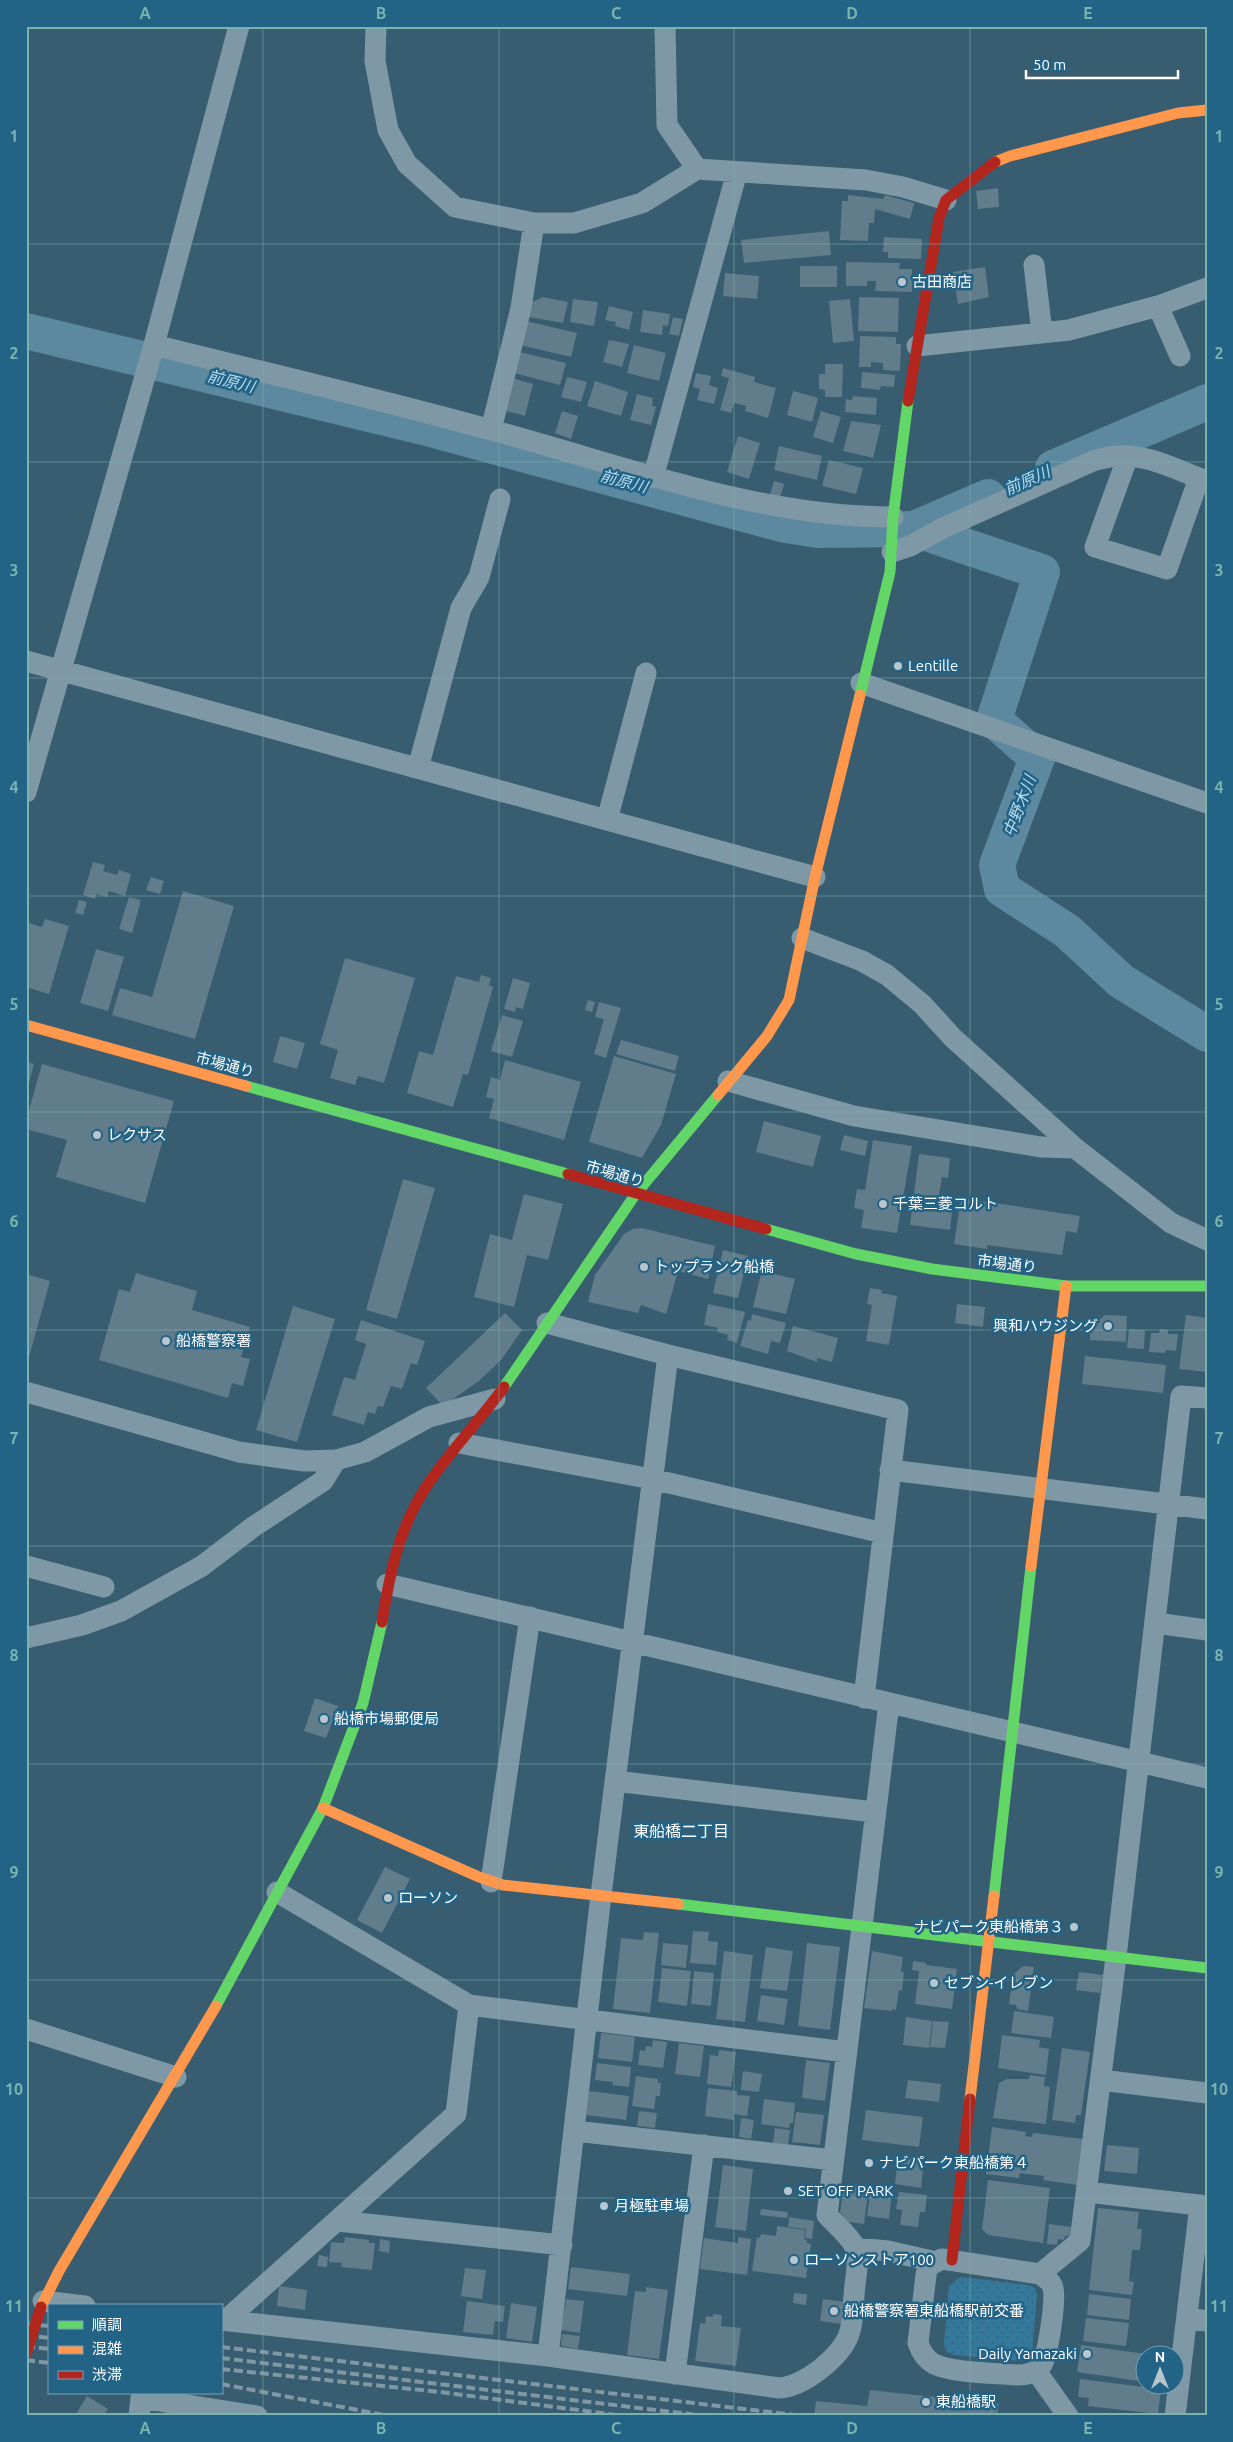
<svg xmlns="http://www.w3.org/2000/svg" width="1233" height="2442" viewBox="0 0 1233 2442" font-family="Ubuntu,'Noto Sans JP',sans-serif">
<defs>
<pattern id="grass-dots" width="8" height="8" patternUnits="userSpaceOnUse" patternTransform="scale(1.25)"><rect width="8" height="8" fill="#34799b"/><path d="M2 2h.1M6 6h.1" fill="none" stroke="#406274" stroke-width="1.8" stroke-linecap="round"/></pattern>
</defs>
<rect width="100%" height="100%" fill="#385c70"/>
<path fill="url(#grass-dots)" d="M961,2277L1028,2285L1035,2288L1037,2295L1032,2352L1028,2360L1022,2361L954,2355L947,2352L944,2344L949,2286Z"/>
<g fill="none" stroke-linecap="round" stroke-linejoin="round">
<path stroke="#5c89a0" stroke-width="36" d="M26,331L423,427L785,525L818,530L914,529L988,497
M1053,468L1207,402
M914,529L1042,572L994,720L1037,758L997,865L1002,889L1067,931L1121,981L1207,1034"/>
</g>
<path fill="#617c8a" d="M998,188L999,207L978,209L976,191Z
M848,195L883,199L885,195L914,203L910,219L875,209L874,223H869L868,241L840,240L842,201H848Z
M829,231L831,255L744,263L741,240Z
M884,237L922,239L921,259L888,258V252H883Z
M846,262L900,263L899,269H912V292L875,291L876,281H867V286H846Z
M800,266H837V287H800Z
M985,267L989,297L958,304L953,272Z
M725,273L759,276L757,299L723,296Z
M543,297L568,302L563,323L528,317L530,303Z
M859,297L899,298L898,332L858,331Z
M573,299L598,302L594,326L570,322Z
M850,299L854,341L833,343L829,301Z
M609,306L633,312L629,330L615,326L616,322L605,320Z
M643,310L670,314L668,326L663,325L662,335L640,332Z
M673,317L683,319L679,336L669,334Z
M526,321L577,333L571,357L520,345Z
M860,336L896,337V344H901L900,371L883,370V363L871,362V367H859Z
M609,340L629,344L622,367L603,362Z
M634,345L666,353L659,381L627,373Z
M519,352L566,363L560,385L514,373Z
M825,364H843L842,397H825V390L819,389V374H825Z
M723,368L755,377L754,382L776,388L768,418L745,411L746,406L734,403L731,413L720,410L729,378L721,376Z
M862,372L895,375L894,387L881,386L880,390L861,388Z
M696,373L711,376L709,385L718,388L714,404L697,400L700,389L693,387Z
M567,377L587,382L581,402L561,397Z
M512,378L533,384L525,416L503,410Z
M595,381L628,392L621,416L587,406Z
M793,391L818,398L812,422L787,415Z
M637,394L653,398L652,406L656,407L651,425L630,420Z
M853,396L877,398L876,415L845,412L846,399L852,400Z
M562,411L578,416L571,439L555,433Z
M821,411L841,417L833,443L813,437Z
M851,421L881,425L873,458L843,451Z
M738,436L760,443L749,479L727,472Z
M779,446L822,456L817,480L774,470Z
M829,460L863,468L856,494L822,486Z
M774,481L784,484L780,498L770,495Z
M93,862L105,865L103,871L117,875L119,870L131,874L125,896L109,891L107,897L96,894L95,899L83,895Z
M151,877L164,881L160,894L146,890Z
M183,891L234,906L195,1039L112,1015L120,988L152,997Z
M129,897L141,900L132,933L119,929Z
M79,900L87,902L83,915L75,913Z
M45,919L69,926L49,994L26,987V922L42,927Z
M96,949L124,957L108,1011L80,1003Z
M345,958L415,978L384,1083L358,1076L355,1085L330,1078L338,1050L320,1044Z
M481,975L491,978L489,985L493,987L468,1075L463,1074L453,1107L407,1093L419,1051L433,1055L456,976L479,982Z
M513,978L530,983L523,1009L516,1007L515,1012L504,1009Z
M588,1000L595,1002L592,1012L585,1010Z
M599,1002L621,1008L606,1058L594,1054L604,1019L595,1017Z
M502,1015L523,1021L512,1057L491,1051Z
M280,1036L305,1043L297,1069L273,1062Z
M621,1040L679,1056L675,1071L616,1054Z
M614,1056L676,1074L661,1125L642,1158L589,1142Z
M505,1060L581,1082L564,1140L489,1118L494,1099L486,1097L491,1077L500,1080Z
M26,1062L34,1064L27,1090H26Z
M42,1064L174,1101L145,1203L56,1177L67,1140L26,1129V1121Z
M764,1121L821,1136L813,1167L756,1152Z
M844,1135L868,1141L865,1156L840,1150Z
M873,1140L912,1146L897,1233L861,1228L864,1210L854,1208L857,1189L865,1190Z
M919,1154L950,1158L948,1178L942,1177L938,1202L945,1203L944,1210L952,1211L950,1230L910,1225Z
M403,1179L435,1188L397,1319L366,1310Z
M524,1194L563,1204L548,1260L527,1255L514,1307L474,1297L490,1234L512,1240Z
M961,1198L1080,1216L1077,1233L1066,1231L1062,1255L987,1245V1249L954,1244Z
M642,1228L715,1246L708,1279L678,1271L666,1314L641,1305L638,1313L588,1302L595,1275L624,1234L633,1229Z
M723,1250L748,1256L738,1298L713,1293Z
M764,1261L776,1264L774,1274L795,1279L786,1314L753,1307Z
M136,1273L197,1291L192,1310L250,1327L241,1357L250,1359L243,1386L232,1383L228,1398L99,1360L119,1289L130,1292Z
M26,1274L50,1281L27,1364H26Z
M870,1288L882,1290L881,1293L897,1296L889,1345L866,1341L872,1305L867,1304Z
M708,1304L745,1312L737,1343L727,1340L728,1335L717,1332L718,1328L704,1325Z
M957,1304L985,1307L983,1327L955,1323Z
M293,1306L335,1319L297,1442L256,1430Z
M505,1313L522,1330L501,1360L479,1381L443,1406L426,1388Z
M752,1314L786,1323L780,1343L771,1341L768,1354L740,1346L748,1320L751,1321Z
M1105,1315L1127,1316L1126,1342L1090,1340V1328Z
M1186,1315L1207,1318V1372L1179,1369Z
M361,1320L425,1341L417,1365L411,1363L402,1389L391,1386L383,1407L378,1406L375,1414L368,1412L364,1425L332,1415L344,1377L355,1380L366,1344L355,1340Z
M793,1326L838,1338L832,1362L817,1358V1362L787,1351Z
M1129,1329L1145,1330L1144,1349L1127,1348Z
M1160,1329L1168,1330V1334H1178L1176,1351L1166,1350L1165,1353L1149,1352L1151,1333H1159Z
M1085,1356L1166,1365L1163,1393L1082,1384Z
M315,1698L338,1706L326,1738L304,1731Z
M385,1867L410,1879L382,1933L357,1920Z
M693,1931L709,1932L708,1941L718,1942L716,1965L690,1963Z
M644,1932L659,1933L650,2013L613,2009L621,1938L643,1940Z
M663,1943L688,1945L686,1968L661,1965Z
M807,1943L840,1947L830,2030L798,2026Z
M766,1947L793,1951L787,1991L760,1988Z
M724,1951L753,1955L745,2022L716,2019Z
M872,1951L903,1957L901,1972H904L902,1991L899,1990L896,2010L892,2009V2011L864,2008Z
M913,1961L926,1963V1965L957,1969L952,2009L915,2004L919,1971L912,1970Z
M1023,1966L1034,1967L1028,2011L1017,2009L1016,2005L1009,2004L1013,1975Z
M662,1968L691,1971L687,2006L658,2002Z
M694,1971L714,1973L711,2006L691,2004Z
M1079,1972L1103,1975L1100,1993L1076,1990Z
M761,1995L788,1999L784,2025L757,2021Z
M1014,2011L1054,2017L1051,2038L1011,2033Z
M906,2017L932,2021L929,2048L903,2045Z
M933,2021L949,2022L945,2048L930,2047Z
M601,2033L635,2037L632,2062L598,2058Z
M1002,2035L1040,2040L1039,2047L1049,2049L1046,2075L998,2068Z
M653,2040L667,2042L663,2068L638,2065L640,2050L645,2051L646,2046L652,2047Z
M679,2043L704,2046L700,2077L675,2074Z
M1062,2048L1090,2052L1081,2115H1076L1075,2123L1052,2120Z
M719,2050L736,2052L731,2087L707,2084L710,2055L718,2056Z
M806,2060L830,2063L825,2101L802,2098Z
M597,2063L631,2067L629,2087L612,2085L613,2082L595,2080Z
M743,2071L762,2074L759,2092L741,2090Z
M1030,2075L1045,2077L1044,2086L1050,2087L1046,2124L993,2118L999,2083L1007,2079H1029Z
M636,2076L658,2079V2083H661L660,2096H656L654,2109L632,2106Z
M908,2080L941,2084L939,2102L905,2098Z
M708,2088L737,2091V2095L750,2096L747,2116L734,2114V2120L705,2116Z
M589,2091L629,2096L626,2120L586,2115Z
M764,2099L795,2103L793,2123H790L789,2128L761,2124Z
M866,2110L923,2117L919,2147L862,2140Z
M639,2111L657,2113L655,2128L637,2126Z
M796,2112L824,2115L820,2145L792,2142Z
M741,2118L754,2120L751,2139L739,2137Z
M992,2127L1026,2132L1025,2136L1032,2137L1033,2133L1083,2139L1077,2185L1043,2180L1044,2176L1020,2173L1019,2178L986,2174Z
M775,2128L790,2130L788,2145L773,2143Z
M1107,2145L1139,2148L1137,2174L1104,2171Z
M898,2157L924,2160L921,2188L895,2184Z
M723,2165L753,2169L746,2231L715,2227Z
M988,2180L1050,2188L1043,2243L988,2235L982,2229Z
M856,2184L869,2186L864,2224L848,2222L840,2212L844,2186L855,2187Z
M871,2187L892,2190L889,2219L867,2216Z
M899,2192L927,2195L925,2212H920L918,2227L900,2225L902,2210L896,2209Z
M1098,2208L1139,2212L1137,2229H1142L1140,2250H1132L1129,2281L1134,2282L1132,2295L1089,2290Z
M761,2209L788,2212L787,2218L760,2215Z
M789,2217L814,2221L812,2239L805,2238L806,2229L788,2227Z
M1049,2224L1071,2227L1070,2236H1065L1064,2240L1058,2239L1057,2245L1047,2244Z
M777,2226L805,2230L804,2239L807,2240V2243L811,2244L806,2278L752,2271L757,2237L760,2238L761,2234L776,2236Z
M345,2237L369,2240V2243H375L372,2270L341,2267L342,2263L329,2262L331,2242L344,2243Z
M738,2237L751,2239L747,2275L700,2269L704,2238L738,2243Z
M380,2239L390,2241L389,2253L379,2251Z
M319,2255L328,2257L327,2267L317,2266Z
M571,2267L630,2274L627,2296L568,2289Z
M465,2268L486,2270L482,2299L461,2296Z
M279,2286L307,2290L305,2310L277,2306Z
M646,2287L668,2290L659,2359L627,2355L635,2291L646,2292Z
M794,2293L807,2294L806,2305L793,2303Z
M1089,2294L1131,2299L1129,2320L1087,2315Z
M566,2299L584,2301L580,2333L561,2330Z
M823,2299L845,2302L842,2324L820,2321Z
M467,2301L505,2306L503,2322L495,2321L493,2335L463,2332Z
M511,2303L537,2307L532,2342L506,2338Z
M713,2314L722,2315L721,2326L741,2328L736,2366L695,2361L700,2323L705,2324L706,2316L713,2317Z
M1086,2318L1129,2323L1126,2346L1083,2341Z
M562,2334L580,2336L578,2349L561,2346Z
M1081,2345L1146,2354V2382L1077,2372Z
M1080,2379L1161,2389L1158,2414L1088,2406L1089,2398L1078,2397Z
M870,2390L999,2404L997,2416H814L816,2401L867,2406Z
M87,2396L108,2409L103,2416H75Z"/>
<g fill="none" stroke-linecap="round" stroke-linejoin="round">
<path stroke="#7f98a5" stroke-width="21" d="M376,26L375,61L388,130L407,164L455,207L534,223H574L642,203L697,169L866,180L903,187L946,200
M665,26L667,125L697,169
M1034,265L1042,333
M1158,306L1180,356
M154,345C266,373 379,399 491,430C623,465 755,517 893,517
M917,346L1069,330L1158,306L1207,288
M491,430L521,308L534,223
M1128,456L1095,547L1167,569L1199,478
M653,478L737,172
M892,552L910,546L943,528L1093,461C1100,459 1108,457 1116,456C1146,453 1179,471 1207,481
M26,661L815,877
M861,683L1207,803
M418,768L461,608L479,577L500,499
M26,792L154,345L239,26
M607,820L646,673
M802,938L862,961L887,975L922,1004L953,1038L1075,1148L1171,1223L1207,1240
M728,1081L854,1116L1041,1147L1075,1148
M547,1323L668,1355L898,1410L864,1698
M26,1392L239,1452L304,1461L336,1460L365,1452L429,1417L495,1399
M459,1443L652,1479L883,1533
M890,1470L1207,1509
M26,1566L104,1587
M387,1584L1207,1778
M1155,1623L1207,1630
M26,1638L82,1625L121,1611L202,1566L253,1527L323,1481L336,1460
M615,1781L874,1812
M491,1882L530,1617
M277,1892L469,2005L846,2052
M26,2029L176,2077
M1101,2080L1207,2093
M575,2131L833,2160
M1087,2192L1207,2206
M338,2221L562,2245
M855,2248L888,2251L936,2262
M942,2259L1040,2274C1045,2278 1052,2282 1053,2288C1056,2300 1048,2357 1041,2366C1035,2374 1026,2375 1016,2375C995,2373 953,2373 934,2364C925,2359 921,2352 918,2343L926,2275L928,2266Z
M1040,2274L1080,2241L1116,1957L1181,1396L1207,1398
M43,2301L85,2306
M1187,2318L1207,2321
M227,2319L456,2114L469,2005
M221,2320L548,2356L779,2388C804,2387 844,2355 850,2331C854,2317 853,2300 855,2285C856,2273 860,2259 855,2247C849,2235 836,2225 827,2215L889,1703
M548,2356L601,1895L668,1355
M1036,2371L1068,2416
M675,2374L704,2145
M139,2416L141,2398L257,2416
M1175,2416L1200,2205"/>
<path stroke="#63d668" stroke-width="11" d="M860,695L890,572L893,517L908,401
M246,1086L568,1174
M766,1229L856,1254L932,1269L1066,1286H1207
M504,1387L635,1195L718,1095
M994,1896L1031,1566
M678,1904L1207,1968
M216,2006L323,1808L363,1703L382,1622"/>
<path stroke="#ff974d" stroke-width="11" d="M995,162L1010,156L1178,113L1207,110
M26,1025L246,1086
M718,1095L767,1036L789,1000L815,877L860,695
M1031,1566L1066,1286
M323,1808L479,1877L503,1885L678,1904
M970,2099L994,1896
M41,2307L59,2271L216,2006"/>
<path stroke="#b3261e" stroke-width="11" d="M908,401L939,218L946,200L995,162
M568,1174L766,1229
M382,1622C390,1572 399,1527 428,1484C451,1450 480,1420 504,1387
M952,2260L970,2099"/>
<path stroke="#7f98a4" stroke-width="4" stroke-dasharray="9 4" stroke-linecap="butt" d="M26,2324L49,2326
M26,2335L49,2338
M26,2346L49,2349
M221,2347L803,2416
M221,2358L706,2416
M26,2360L49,2363
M221,2369L440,2392L624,2416
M221,2384L389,2416"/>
<path stroke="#b3261e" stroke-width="11" d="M26,2354L41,2307"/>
</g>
<path fill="none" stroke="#7bb4af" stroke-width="1" stroke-opacity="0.55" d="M263,26V2416M499,26V2416M734,26V2416M970,26V2416M26,244H1207M26,462H1207M26,678H1207M26,896H1207M26,1112H1207M26,1330H1207M26,1546H1207M26,1764H1207M26,1980H1207M26,2198H1207"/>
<g fill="#b9c6cd" stroke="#226386" stroke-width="2">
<circle cx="902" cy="282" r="5"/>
<circle cx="898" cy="666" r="5"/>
<circle cx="97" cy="1135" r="5"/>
<circle cx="883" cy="1204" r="5"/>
<circle cx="644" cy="1267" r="5"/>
<circle cx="1108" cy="1326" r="5"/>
<circle cx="166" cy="1341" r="5"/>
<circle cx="324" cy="1719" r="5"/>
<circle cx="388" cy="1898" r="5"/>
<circle cx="1074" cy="1927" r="5"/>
<circle cx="934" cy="1983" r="5"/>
<circle cx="869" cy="2163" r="5"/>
<circle cx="788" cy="2191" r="5"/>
<circle cx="604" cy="2206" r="5"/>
<circle cx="794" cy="2260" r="5"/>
<circle cx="834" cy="2311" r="5"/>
<circle cx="1087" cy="2354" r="5"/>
<circle cx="926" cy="2402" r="5"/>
</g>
<g text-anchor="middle" stroke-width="5" stroke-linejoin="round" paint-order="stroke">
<g font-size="15" fill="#fff" stroke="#226386" text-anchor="start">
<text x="912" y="287">古田商店</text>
<text x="908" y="671">Lentille</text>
<text x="107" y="1140">レクサス</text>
<text x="893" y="1209">千葉三菱コルト</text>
<text x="654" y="1272">トップランク船橋</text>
<text x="1098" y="1331" text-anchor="end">興和ハウジング</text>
<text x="176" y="1346">船橋警察署</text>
<text x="334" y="1724">船橋市場郵便局</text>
<text x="398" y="1903">ローソン</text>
<text x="1064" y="1932" text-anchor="end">ナビパーク東船橋第３</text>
<text x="944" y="1988">セブン-イレブン</text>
<text x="879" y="2168">ナビパーク東船橋第４</text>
<text x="798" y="2196">SET OFF PARK</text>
<text x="614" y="2211">月極駐車場</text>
<text x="804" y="2265">ローソンストア100</text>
<text x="844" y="2316">船橋警察署東船橋駅前交番</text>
<text x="1077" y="2359" text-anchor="end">Daily Yamazaki</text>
<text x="936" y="2407">東船橋駅</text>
</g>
<g font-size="15" fill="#fff" stroke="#226386">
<text transform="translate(225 1065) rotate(15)" y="5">市場通り</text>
<text transform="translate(615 1174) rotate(16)" y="5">市場通り</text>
<text transform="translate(1007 1264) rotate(7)" y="5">市場通り</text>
</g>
<g font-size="16" font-style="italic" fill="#b7def1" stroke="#226386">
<text transform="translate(231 381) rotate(14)" y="6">前原川</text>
<text transform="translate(1027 480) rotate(-24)" y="6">前原川</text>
<text transform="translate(624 481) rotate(15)" y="6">前原川</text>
<text transform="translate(1019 806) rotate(-69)" y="6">中野木川</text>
</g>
<g font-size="16" fill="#fff" stroke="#226386">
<text x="681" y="1837">東船橋二丁目</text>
</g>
</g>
<rect width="1233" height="2442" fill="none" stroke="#226386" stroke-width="55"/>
<rect x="48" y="2304" width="175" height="90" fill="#226386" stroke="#7aa1b6"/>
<rect x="58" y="2321" width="25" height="8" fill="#63d668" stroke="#7aa1b6"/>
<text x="92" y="2330" font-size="15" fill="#ffffff">順調</text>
<rect x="58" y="2346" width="25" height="8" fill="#ff974d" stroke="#7aa1b6"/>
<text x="92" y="2354" font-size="15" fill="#ffffff">混雑</text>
<rect x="58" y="2371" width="25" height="8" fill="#b3261e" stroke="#7aa1b6"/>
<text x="92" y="2380" font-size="15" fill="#ffffff">渋滞</text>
<g transform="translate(1160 2370)"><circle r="24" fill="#226386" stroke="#7aa1b6"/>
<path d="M0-4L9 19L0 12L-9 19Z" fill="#b9c6cd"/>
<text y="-8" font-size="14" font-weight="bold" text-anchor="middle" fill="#ffffff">N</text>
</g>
<path d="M1026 70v8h152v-8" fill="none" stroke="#ffffff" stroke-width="2.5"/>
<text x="1033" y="70" font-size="15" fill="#ffffff" stroke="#226386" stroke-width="4" paint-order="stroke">50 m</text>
<rect x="28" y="28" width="1178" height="2386" fill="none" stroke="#7bb4af" stroke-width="2"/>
<g font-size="16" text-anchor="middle" font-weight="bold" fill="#7bb4af">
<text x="145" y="19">A</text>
<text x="381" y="19">B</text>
<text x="616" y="19">C</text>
<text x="852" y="19">D</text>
<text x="1088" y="19">E</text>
<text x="14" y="142">1</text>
<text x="1219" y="142">1</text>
<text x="14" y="359">2</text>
<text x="1219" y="359">2</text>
<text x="14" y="576">3</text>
<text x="1219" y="576">3</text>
<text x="14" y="793">4</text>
<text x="1219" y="793">4</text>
<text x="14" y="1010">5</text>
<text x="1219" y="1010">5</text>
<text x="14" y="1227">6</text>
<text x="1219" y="1227">6</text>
<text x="14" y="1444">7</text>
<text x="1219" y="1444">7</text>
<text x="14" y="1661">8</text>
<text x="1219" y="1661">8</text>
<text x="14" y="1878">9</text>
<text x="1219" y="1878">9</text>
<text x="14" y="2095">10</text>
<text x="1219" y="2095">10</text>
<text x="14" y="2312">11</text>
<text x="1219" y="2312">11</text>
<text x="145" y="2434">A</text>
<text x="381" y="2434">B</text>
<text x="616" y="2434">C</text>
<text x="852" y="2434">D</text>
<text x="1088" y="2434">E</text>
</g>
</svg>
